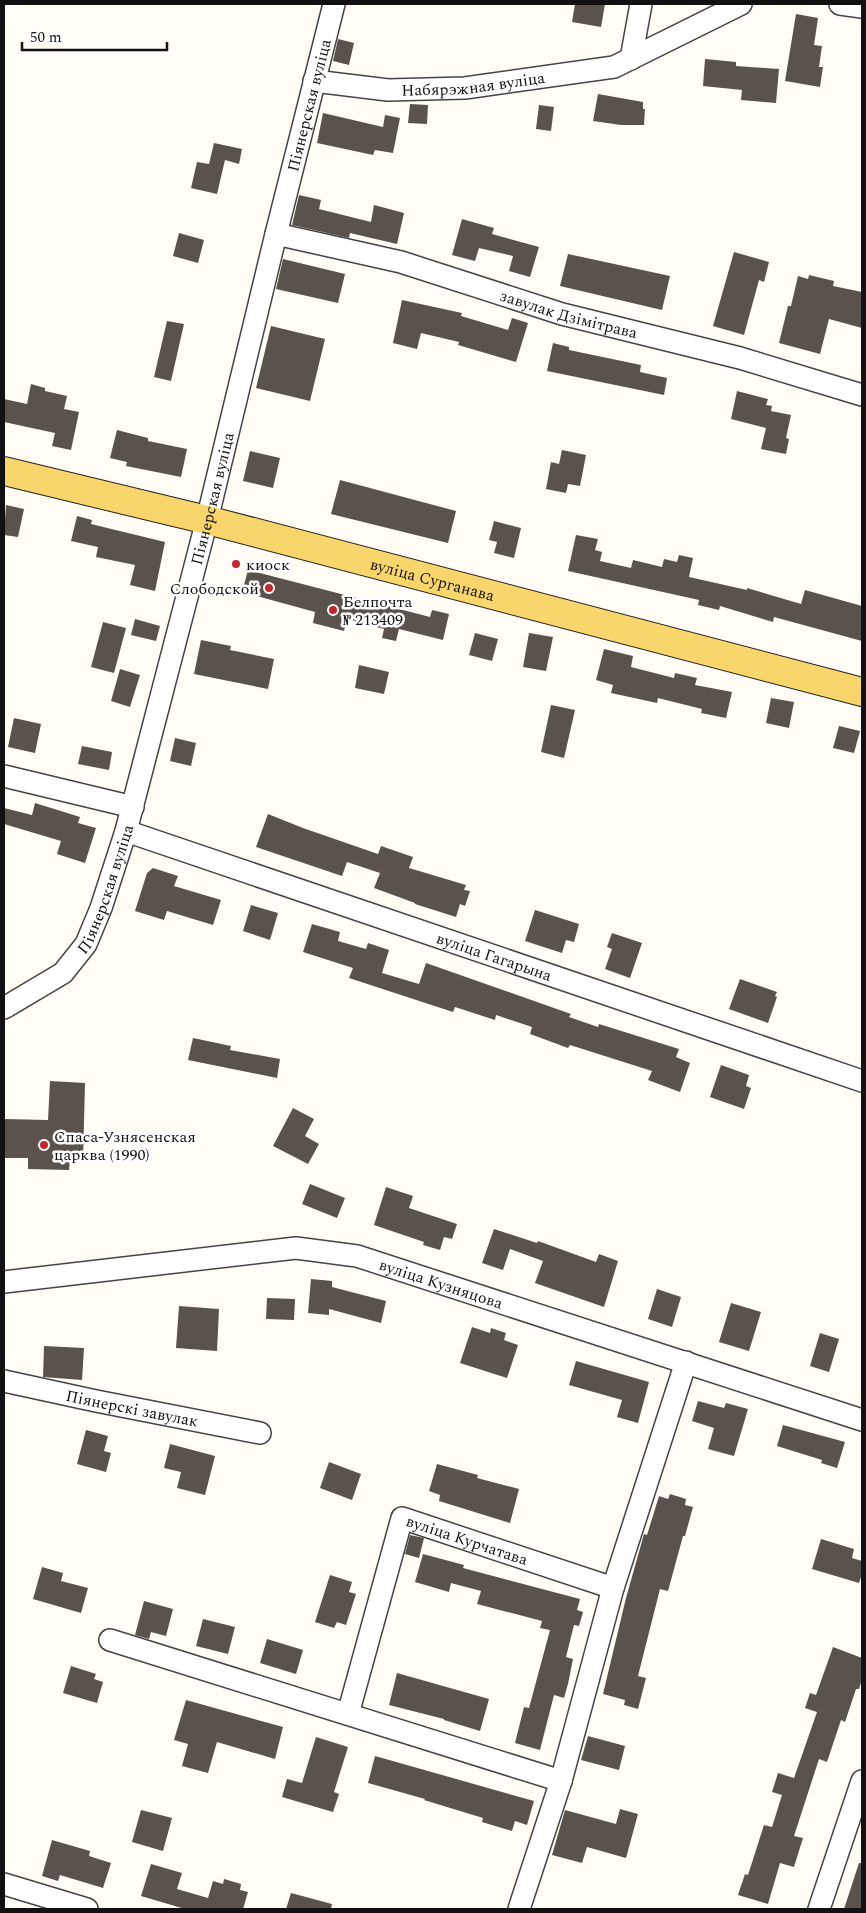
<svg xmlns="http://www.w3.org/2000/svg" width="866" height="1913" viewBox="0 0 866 1913" font-family="Spectral,serif">
<rect width="100%" height="100%" fill="#fffdf5"/>
<path fill="#5a524d" d="M575,4H605L601,27L572,22Z
M796,14L818,18L814,45L822,46L819,67H823L820,87L785,81Z
M338,39L354,43L349,65L333,61Z
M705,59L736,62V66L779,69L776,103L741,100L742,90L703,86Z
M598,94L643,102V109H645L644,125H621L593,121Z
M410,104L428,105L427,124L408,123Z
M539,105L554,107L551,131L536,129Z
M323,113L383,127L385,115L400,118L393,153L375,150L373,155L317,143Z
M214,143L242,149L239,164L225,160L217,194L191,188L197,162L209,164Z
M299,195L321,200L319,209L371,222L374,205L404,213L397,244L350,233L349,238L292,225Z
M462,219L494,228L492,234L539,247L530,277L509,271L513,256L479,248L475,261L452,255Z
M179,233L204,240L198,263L173,256Z
M734,252L769,262L764,282L759,280L744,335L713,326Z
M568,254L670,276L662,310L560,286Z
M283,259L345,274L338,303L276,289Z
M809,275L834,281L833,286L862,292V328L829,319L820,354L779,343L788,306H791L798,276L808,279Z
M402,300L462,313L461,316L508,330L512,318L528,323L516,362L458,345L459,342L421,333L417,349L393,343Z
M167,321L184,324L171,381L154,377Z
M271,326L325,339L310,401L256,388Z
M553,343L569,347V350L641,365L640,372L667,378L664,395L547,371Z
M31,384L45,388V391L67,396L64,409L79,412L71,450L52,446L55,433L4,422V399L27,404Z
M737,391L768,399L766,405L772,406L771,411L791,415L786,438L789,439L786,454L761,449L766,428L731,419Z
M117,430L148,438V441L187,449L181,477L126,466L127,462L110,458Z
M562,450L586,455L580,486L568,484L566,493L546,489L551,462L559,464Z
M250,451L280,458L273,488L243,481Z
M340,480L456,511L448,543L331,514Z
M6,505L24,509L18,537L4,535Z
M77,516L92,520L91,524L165,542L155,591L130,585L135,565L96,557L98,547L71,541Z
M494,521L521,528L514,558L494,553L497,542L489,540Z
M576,535L598,539L595,550L602,552L600,561L631,568L633,560L662,567L664,559L677,562L679,555L693,558L689,577L747,590V588L801,604L805,590L862,606V641L774,617L773,622L720,606L719,610L698,605L699,600L568,571Z
M248,570L430,617L432,610L449,614L443,640L399,629L396,641L382,638L384,629L347,619L344,631L313,623L315,612L242,592Z
M135,619L160,626L156,641L131,635Z
M103,622L126,628L114,673L91,667Z
M475,633L498,639L492,661L469,655Z
M529,633L553,637L546,671L523,667Z
M201,640L231,646L230,650L274,659L268,689L194,674Z
M604,649L633,656L631,667L674,678L675,673L697,678L695,685L732,692L726,718L701,713L702,709L658,698L657,703L611,693L613,685L596,680Z
M359,665L389,672L384,694L355,688Z
M120,669L140,675L130,707L111,701Z
M771,698L794,702L789,728L766,723Z
M551,705L575,710L564,758L541,752Z
M14,718L41,724L35,753L8,747Z
M839,726L860,731L854,753L833,748Z
M175,738L196,743L191,766L170,761Z
M82,746L112,752L109,770L78,764Z
M35,803L80,817L78,823L96,828L85,863L57,854L61,841L4,824V808L32,815Z
M268,814L303,828L378,854L381,846L413,857L409,868L466,885L464,890L470,891L465,906L460,904L456,917L415,904V903L374,888L380,873L347,862L342,876L256,847Z
M153,868L178,876L174,886L221,900L213,925L167,911L164,920L135,911L147,873Z
M251,905L278,913L270,940L243,931Z
M535,910L579,924L574,942L566,940L562,953L525,941Z
M312,924L340,932L338,941L366,949L368,943L389,950L382,973L419,984L426,963L571,1014L569,1017L598,1027L599,1024L679,1049L676,1057L690,1063L680,1092L648,1080L652,1071L570,1045L568,1048L530,1034L532,1027L496,1015L495,1020L455,1007L453,1012L349,978L353,968L303,952Z
M612,933L642,943L630,978L605,969L612,949L607,947Z
M740,979L777,992L775,996L777,997L768,1023L729,1009Z
M193,1038L231,1046L230,1050L280,1059L277,1078L188,1060Z
M721,1065L749,1075L746,1086L751,1088L744,1109L710,1097Z
M50,1081L85,1083L83,1161L70,1160L69,1170L28,1169V1158H4V1119L48,1120Z
M293,1108L314,1119L305,1136L319,1144L308,1164L273,1146Z
M310,1184L345,1198L337,1218L302,1204Z
M386,1187L413,1196L409,1208L457,1224L452,1239L444,1237L440,1250L423,1245L424,1242L374,1225Z
M494,1229L537,1243L538,1241L596,1262L599,1254L618,1261L604,1307L535,1283L543,1261L510,1249L503,1270L482,1263Z
M311,1279L332,1281V1287L386,1301L381,1323L329,1309V1315L308,1313Z
M657,1289L681,1297L672,1327L648,1319Z
M267,1298L295,1299L294,1320L266,1319Z
M731,1303L761,1312L749,1351L719,1342Z
M179,1306L219,1309L217,1351L176,1348Z
M472,1327L490,1333L491,1328L506,1333L504,1340L518,1345L507,1378L460,1363Z
M820,1333L839,1339L829,1372L810,1366Z
M44,1346L84,1348L82,1380L43,1377Z
M576,1361L649,1382L638,1423L617,1417L622,1400L569,1385Z
M698,1401L724,1408L726,1403L748,1409L734,1456L708,1449L714,1428L692,1421Z
M783,1425L845,1442L837,1468L821,1463L822,1460L777,1446Z
M86,1430L108,1436L104,1451L111,1453L106,1472L77,1464Z
M170,1444L215,1456L205,1495L177,1488L181,1472L164,1468Z
M329,1462L361,1474L352,1500L320,1488Z
M437,1464L478,1475L477,1478L519,1489L510,1523L439,1501L440,1495L429,1491Z
M670,1494L686,1499L685,1505L693,1507L685,1536H683L668,1591L660,1589L638,1676L646,1678L638,1709L624,1705L625,1700L603,1694L626,1598L644,1534L647,1535L659,1496L668,1499Z
M410,1535L424,1538L419,1558L405,1554Z
M821,1539L854,1549L852,1558L862,1561V1574L859,1583L812,1569Z
M423,1554L464,1565L463,1568L580,1599L577,1610L583,1612L579,1626L574,1625L566,1657L573,1659L568,1684L564,1698L554,1695L540,1750L515,1743L524,1707L529,1708L550,1630L540,1628L542,1621L477,1604L481,1591L451,1583L449,1592L415,1582Z
M42,1567L63,1573L61,1581L88,1588L81,1613L33,1599Z
M330,1575L352,1582L349,1592L356,1594L346,1625L337,1622L334,1628L315,1622Z
M144,1601L173,1609L166,1636L151,1632L149,1639L135,1635Z
M203,1619L235,1627L228,1654L196,1646Z
M267,1639L303,1650L296,1674L260,1663Z
M833,1647L862,1658V1679L859,1689H856L845,1722L841,1720L827,1762L819,1759L794,1836L803,1838L794,1867L780,1863L768,1904L738,1895L745,1874L748,1875L764,1825L772,1827L782,1795L772,1792L778,1773L794,1778L817,1712L805,1708L810,1693L816,1695Z
M71,1666L96,1674L94,1679L103,1682L97,1703L63,1693Z
M397,1673L489,1699L480,1731L444,1720V1719L389,1705Z
M186,1700L283,1727L275,1759L217,1742L208,1773L182,1766L188,1744L174,1740Z
M588,1736L625,1746L619,1770L581,1760Z
M316,1737L348,1747L334,1792L339,1794L333,1812L282,1797L287,1779L302,1783Z
M375,1756L534,1801L527,1825L515,1821L512,1831L482,1822L483,1818L424,1800L425,1799L368,1783Z
M620,1809L638,1814L626,1858L587,1847L582,1863L552,1855L565,1810L616,1824Z
M141,1810L172,1818L163,1851L132,1842Z
M52,1840L90,1851L89,1856L111,1863L103,1888L60,1875L58,1881L42,1876Z
M859,1863H862V1909H844Z
M151,1864L182,1873L177,1889L208,1898L213,1881L223,1884L224,1879L241,1884L240,1890L248,1892L243,1909H185L141,1896Z
M291,1893L332,1904L331,1909H286Z"/>
<g fill="none" stroke-linecap="round" stroke-linejoin="round">
<defs>
<g id="street">
<path d="M840,4L862,7"/>
<path d="M631,59L641,4"/>
<path id="s1" d="M314,81L388,90L465,88L614,67L741,4"/>
<path id="s2" d="M276,234L401,262L562,314L740,358L862,395"/>
<path d="M4,776L133,807"/>
<path id="s3" d="M126,831L862,1081"/>
<path id="s4" d="M4,1008L63,973L86,944L101,908L126,831L207,520L276,234L334,4"/>
<path id="s5" d="M4,1282L296,1248L357,1256L862,1420"/>
<path id="s6" d="M4,1381L96,1401L260,1433"/>
<path d="M110,1640L561,1781"/>
<path id="s7" d="M348,1714L402,1518L613,1588"/>
<path d="M4,1884L87,1909"/>
<path d="M519,1909L561,1781L613,1588L686,1362"/>
<path d="M819,1909L862,1781"/>
</g>
<g id="primary">
<path id="s8" d="M4,471L207,520L862,692"/>
</g>
</defs>
<use href="#street" stroke="#444" stroke-width="24"/>
<use href="#primary" stroke="#222" stroke-width="30"/>
<use href="#street" stroke="#fff" stroke-width="21"/>
<use href="#primary" stroke="#f9d66b" stroke-width="28"/>
</g>
<g fill="#c4262e" stroke="#fff" stroke-width="2">
<circle cx="236" cy="564" r="5"/>
<circle cx="269" cy="588" r="5"/>
<circle cx="333" cy="610" r="5"/>
<circle cx="44" cy="1145" r="5"/>
</g>
<g text-anchor="middle" stroke-width="5" stroke-linejoin="round" paint-order="stroke">
<g font-size="16" fill="#111" stroke="#fff">
<text dy="6" stroke="none"><textPath href="#s1" startOffset="160">Набярэжная вуліца</textPath></text>
<text dy="6" stroke="none"><textPath href="#s4" startOffset="974">Піянерская вуліца</textPath></text>
<text dy="6" stroke="none"><textPath href="#s2" startOffset="304">завулак Дзімітрава</textPath></text>
<text dy="6" stroke="none"><textPath href="#s4" startOffset="569">Піянерская вуліца</textPath></text>
<text dy="6" stroke="none"><textPath href="#s8" startOffset="442">вуліца Сурганава</textPath></text>
<text dy="6" stroke="none"><textPath href="#s4" startOffset="164">Піянерская вуліца</textPath></text>
<text dy="6" stroke="none"><textPath href="#s3" startOffset="389">вуліца Гагарына</textPath></text>
<text dy="6" stroke="none"><textPath href="#s5" startOffset="444">вуліца Кузняцова</textPath></text>
<text dy="6" stroke="none"><textPath href="#s6" startOffset="131">Піянерскі завулак</textPath></text>
<text dy="6" stroke="none"><textPath href="#s7" startOffset="272">вуліца Курчатава</textPath></text>
</g>
<g font-size="16" fill="#111" stroke="#fff" text-anchor="start">
<text x="246" y="570">киоск</text>
<text x="259" y="594" text-anchor="end">Слободской</text>
<text x="343" y="607">Белпочта<tspan x="343" dy="18">№ 213409</tspan></text>
<text x="54" y="1142">Спаса-Узнясенская<tspan x="54" dy="18">царква (1990)</tspan></text>
</g>
</g>
<rect width="866" height="1913" fill="none" stroke="#111111" stroke-width="10"/>
<path d="M22 42v8h145v-8" fill="none" stroke="#111111" stroke-width="2.5"/>
<text x="30" y="42" font-size="15" fill="#111111" stroke="#ffffff" stroke-width="4" paint-order="stroke">50 m</text>
</svg>
